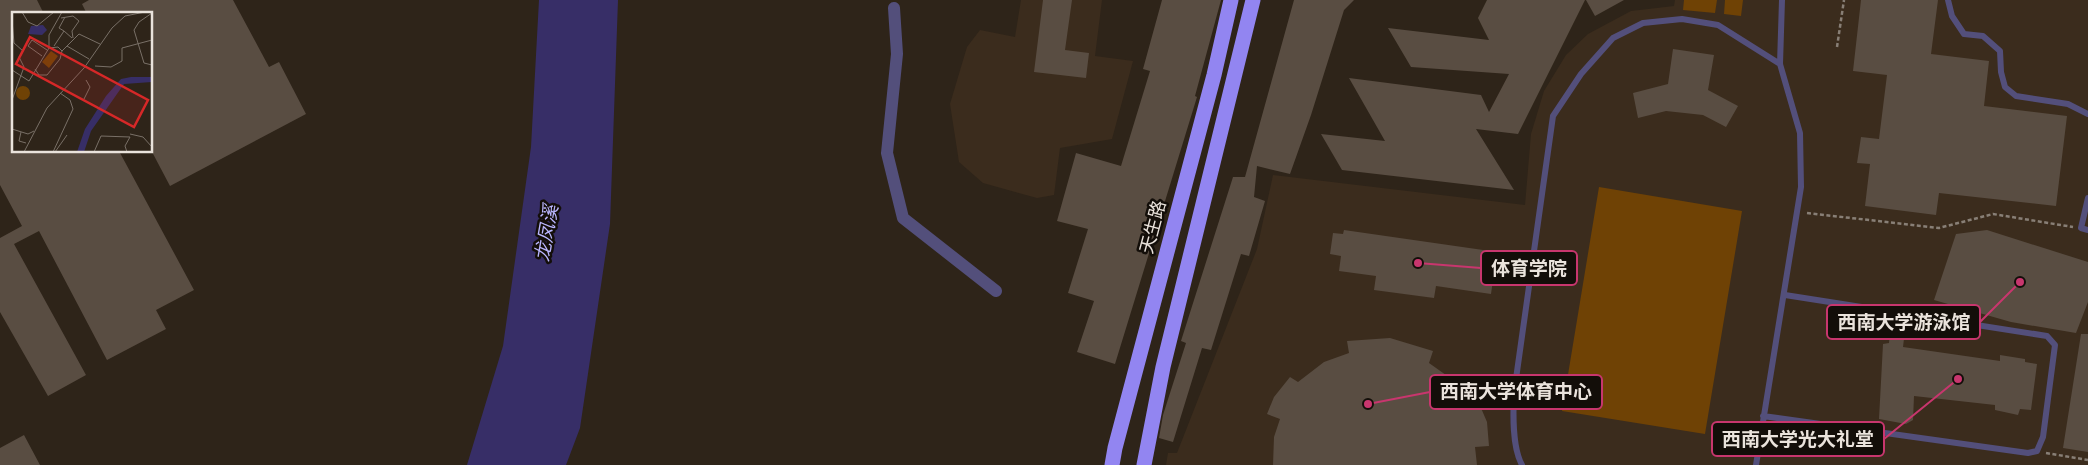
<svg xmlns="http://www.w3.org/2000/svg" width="2088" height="465" viewBox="0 0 2088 465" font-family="'Varela Round','Noto Sans SC',sans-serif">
<rect width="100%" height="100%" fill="#2e2419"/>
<path fill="#3b2c1d" d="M1021,0H1102L1095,56L1133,61L1112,139L1060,148L1054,195L1037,198L983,183L959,162L950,104L967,47L980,30L1015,37Z
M1675,0H2088V465H1166L1168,453H1177L1257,249L1273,175L1525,205L1531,134L1544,91L1566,55L1588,34L1631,11L1674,6Z"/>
<path fill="#6f4205" d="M1684,0H1717L1715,13L1683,10Z
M1725,0H1743L1741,16L1724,14Z
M1599,187L1742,211L1705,434L1562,411Z"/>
<path fill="#372e67" d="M539,0H618L610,224L580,428L566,465H467L503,346L531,147Z"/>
<path fill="#594d42" d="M0,0H37L44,14H14V151H119L194,290L156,310L166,329L107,360L39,231L14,244L86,375L48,396L0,312V238L22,226L0,185Z
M89,0H233L269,67L279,62L306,114L170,186L151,150V14H87L82,4Z
M1043,0H1072L1065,50L1089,53L1086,78L1034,72Z
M1162,0H1221L1195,96L1197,97L1115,364L1077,352L1094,301L1068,293L1088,229L1057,221L1076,153L1121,166L1150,71L1143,69Z
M1294,0H1354L1344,10L1311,115L1290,174L1257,166L1254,197L1265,201L1249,256L1241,254L1211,350L1202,348L1173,442L1159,438L1163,415L1186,343L1181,341L1233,177H1245Z
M1487,0H1585L1518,134L1476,129L1514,190L1342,170L1321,134L1385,141L1349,78L1481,95L1489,112L1509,74L1411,67L1388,28L1489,40L1478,18Z
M1586,0H1624L1595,16Z
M1861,0H1938L1931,54L1989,61L1984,106L2067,116L2056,206L1939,193L1936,215L1865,206L1870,164L1857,163L1861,137L1879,139L1887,75L1853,71Z
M1673,49L1714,55L1708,90L1738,106L1726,127L1703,115L1666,111L1638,118L1633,93L1668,84Z
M1344,230L1497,252L1491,294L1436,286L1434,298L1374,290L1376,276L1339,271L1341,256L1330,254L1333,233L1343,234Z
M1987,230L2088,262V302L2076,333L2011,322L1934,300L1956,234Z
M1891,321L1906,322L1903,347L2000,361V355L2025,359V362L2037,364L2031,410L2020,409L2018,415L1995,410V405L1914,396L1913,420L1906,424L1879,419L1883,344L1889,343Z
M2081,334H2088V452L2063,448Z
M1390,338L1433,351L1429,363L1453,380L1467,406L1478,401L1487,422L1489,446L1475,447L1477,465H1273L1274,437L1280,419L1267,414L1274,397L1290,377L1298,382L1324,362L1349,353L1347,341Z
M24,435L40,465H0V448Z"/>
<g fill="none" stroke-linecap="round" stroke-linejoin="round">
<path stroke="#887f76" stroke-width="2.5" stroke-dasharray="4 2.5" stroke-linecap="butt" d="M1837,47L1844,0
M1807,213L1939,228L1993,214L2073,227
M2046,453L2088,460"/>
<path stroke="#534f7b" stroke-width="6" d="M1948,0L1952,16L1964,34L1983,36L2000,51L2001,72L2005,87L2016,96L2068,104L2088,114
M2088,198L2081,228L2088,230
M1763,416L2028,453L2037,451L2043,437L2055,345L2047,336L1785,295
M1522,465C1512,447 1513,414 1514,393L1553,116L1581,74L1613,38L1643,23L1682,19L1718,25L1780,64
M1756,465L1801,187L1800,133L1780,64L1782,0"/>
<path stroke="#534f7b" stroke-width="12" d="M894,8L897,54L887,153L903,218L996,291"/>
<path stroke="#9285f1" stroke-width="15" d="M1112,465L1115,448L1214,75L1231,0
M1144,465L1163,367L1253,0"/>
</g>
<g text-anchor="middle" stroke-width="5" stroke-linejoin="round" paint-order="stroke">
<g font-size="18" fill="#eae3dc" stroke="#130e09">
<text transform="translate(1153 227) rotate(-75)" y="6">天生路</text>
</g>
<g font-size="19" font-style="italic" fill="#bab6fe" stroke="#130e09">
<text transform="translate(546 233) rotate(-80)" y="7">龙凤溪</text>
</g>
</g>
<g transform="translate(12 12)">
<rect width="140" height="140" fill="#2e2419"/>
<path d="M39,39L46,44L37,56L30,50ZM4 81a7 7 0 1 1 14 0a7 7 0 1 1-14 0Z" fill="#6f4205"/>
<path d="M31,13L35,18L30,23L16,22L19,14ZM119,65H140V70L112,72L79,119L72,140H65L73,117L94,84L109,67Z" fill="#372e67"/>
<path fill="none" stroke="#797067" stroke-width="1" d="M10,0L16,10L25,14L42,0M140,1L127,10L122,18L132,51L140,53M49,6L61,4L67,9L60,19L61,26M0,8L2,31L11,39L7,45L12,55L0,88M52,19L47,16L53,5M42,34L52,19L60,26M55,34L77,47M50,39L67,22L88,32M30,44L16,34L20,28L35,38M83,54L99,55L110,49V36L140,28M23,57L27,63H35L48,47L50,39L46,35L37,36M0,58L17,69L37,36V23L50,0M72,87L78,75L74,68M0,117L16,122L22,119M9,120L7,129L14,131M118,122L131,125L140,135M12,140L35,96L72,56L100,16L113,4L133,0M41,140L61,97L58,88L48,81M43,140L55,123M82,140L89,124L118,125L113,134L115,140"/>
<path fill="#d62828" fill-opacity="0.15" stroke="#d62828" stroke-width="2.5" d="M18,25L136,88L122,115L4,52Z"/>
<rect width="140" height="140" fill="none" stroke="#eae3dc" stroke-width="2.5"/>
</g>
<path fill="none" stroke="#c8366e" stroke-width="2" d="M1418 263L1481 268M2020 282L1980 322M1368 404L1430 392M1958 379L1884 439"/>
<g fill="#c8366e" stroke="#130e09" stroke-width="2">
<circle cx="1418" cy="263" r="5"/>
<circle cx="2020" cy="282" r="5"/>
<circle cx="1368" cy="404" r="5"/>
<circle cx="1958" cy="379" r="5"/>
</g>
<g fill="#130e09" stroke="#c8366e" stroke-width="2">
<rect x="1481" y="251" width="96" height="34" rx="5"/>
<rect x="1827" y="305" width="153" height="34" rx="5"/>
<rect x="1430" y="375" width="172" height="34" rx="5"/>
<rect x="1712" y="422" width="172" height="34" rx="5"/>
</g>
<g font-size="19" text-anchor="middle" font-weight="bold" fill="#eae3dc">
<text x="1529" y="275">体育学院</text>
<text x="1904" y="329">西南大学游泳馆</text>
<text x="1516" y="398">西南大学体育中心</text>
<text x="1798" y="446">西南大学光大礼堂</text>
</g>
</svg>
